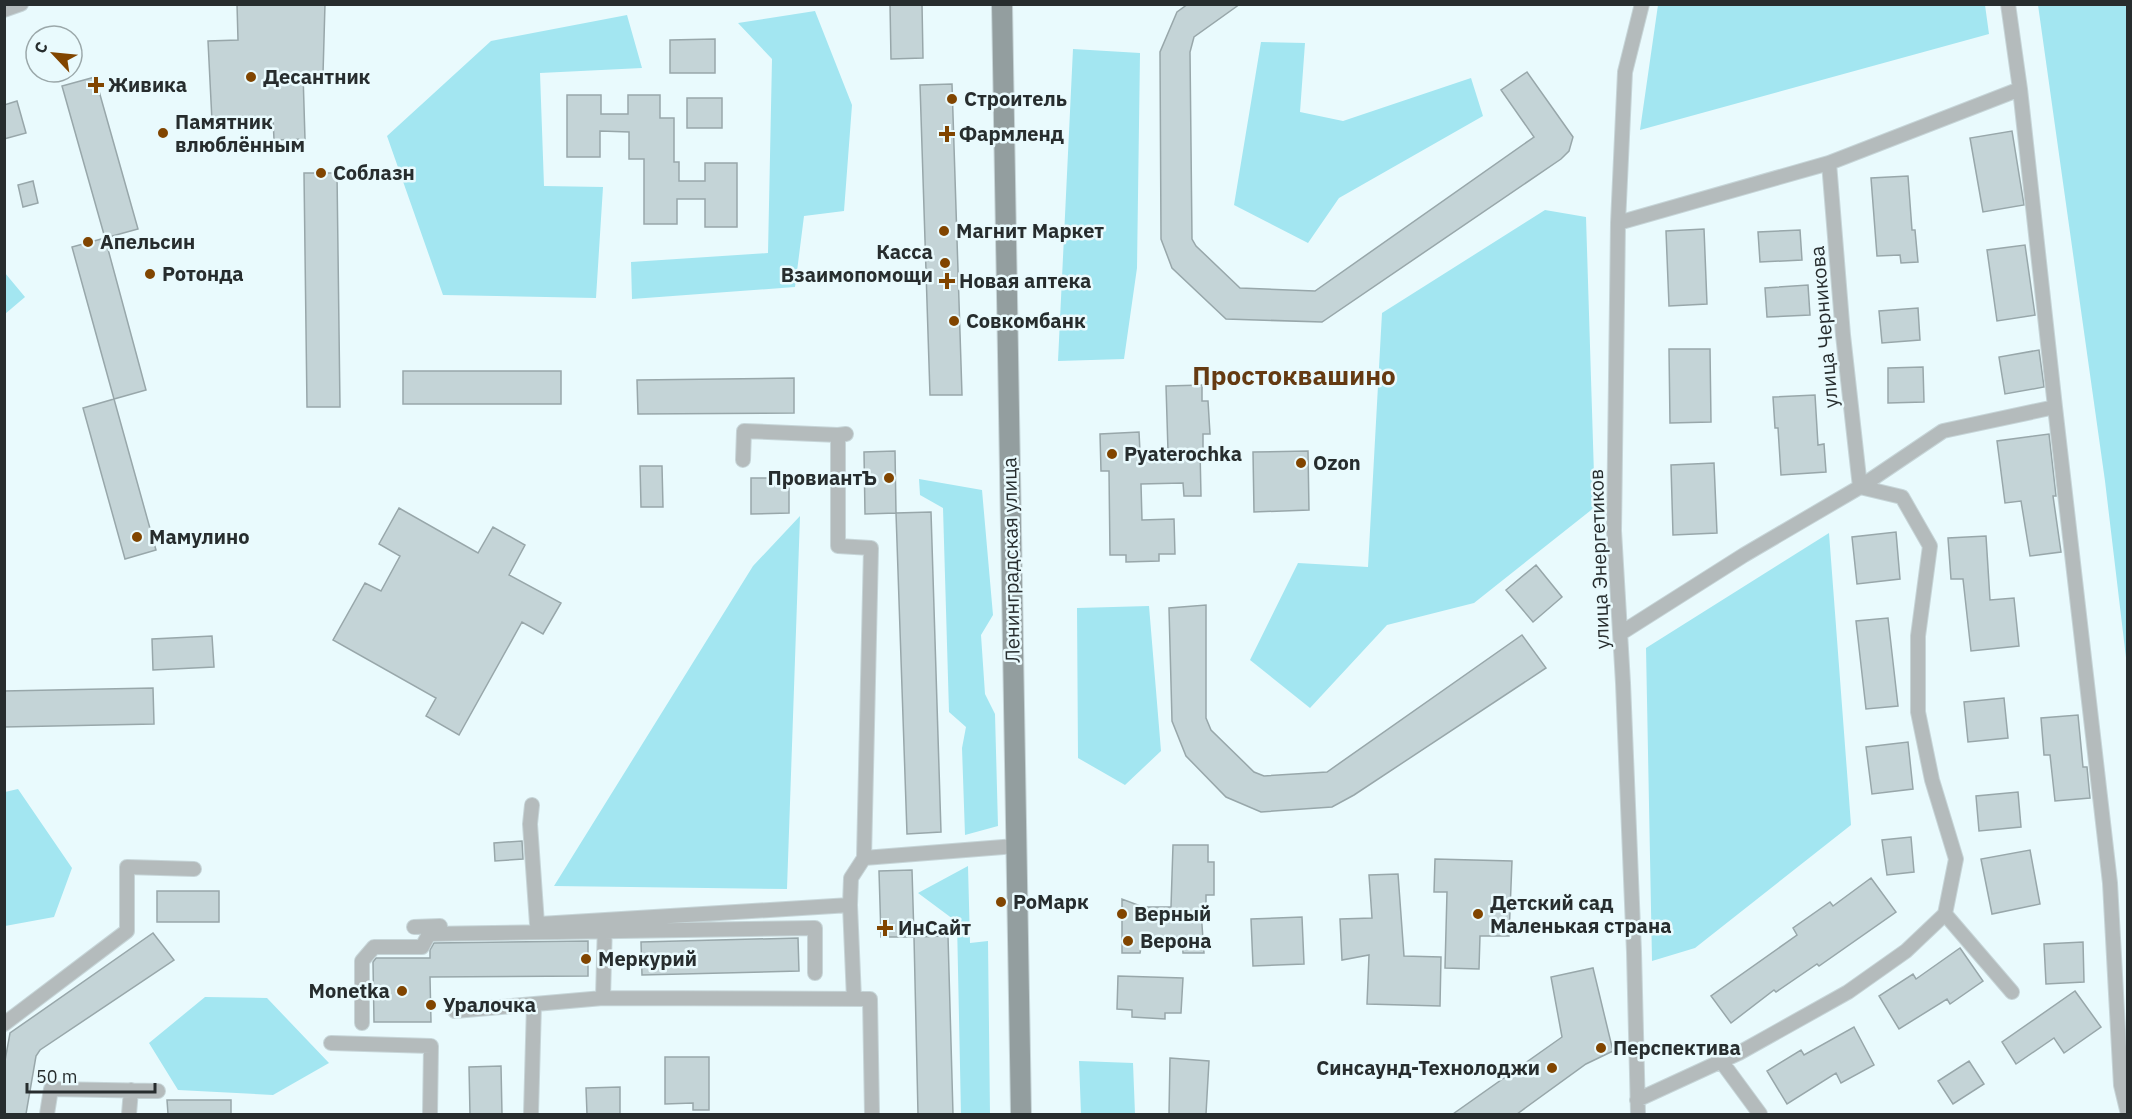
<svg xmlns="http://www.w3.org/2000/svg" width="2132" height="1119" viewBox="0 0 2132 1119" font-family="'IBM Plex Sans',sans-serif">
<rect width="100%" height="100%" fill="#e9fafd"/>
<path fill="#a3e6f1" d="M1658,5H1985L1989,34L1640,130Z
M2038,5H2127V666L2105,481Z
M815,11L852,105L844,211L804,216L795,287L632,299L631,262L768,253L772,59L738,23Z
M627,15L642,68L540,73L544,186L603,187L596,298L443,295L387,136L491,41Z
M1261,42L1305,43L1300,112L1343,121L1471,78L1483,116L1339,198L1308,243L1234,205Z
M1073,49L1140,53L1137,268L1124,359L1058,361Z
M1545,210L1586,217L1595,507L1474,603L1387,625L1310,708L1250,660L1298,563L1368,567L1382,313Z
M5,273L25,297L5,314H4Z
M919,479L982,490L993,615L981,635L985,694L995,714L998,826L965,835L962,748L966,727L949,712L943,508L920,495Z
M800,516L787,889L554,886L753,566Z
M1829,533L1851,825L1695,948L1652,961L1646,648Z
M1149,606L1161,751L1125,785L1078,758L1077,608Z
M18,789L72,868L54,917L5,926V792Z
M968,866L970,943L988,941L990,1114H961L957,922L918,893Z
M205,997L267,998L329,1063L273,1095L178,1090L149,1043Z
M1079,1061L1133,1063L1135,1114H1081Z"/>
<path fill="#c4d4d7" stroke="#98a7aa" stroke-width="1.5" d="M237,4H325L323,74L303,73L305,139L274,140L273,118L212,121L208,41L238,40Z
M890,4H922L923,58L891,59Z
M1188,4H1240L1194,37L1190,52L1192,239L1196,246L1240,288L1315,291L1534,137L1501,90L1527,72L1573,137L1569,151L1561,159L1322,322L1226,319L1172,268L1161,239L1160,52L1177,12Z
M715,39V73H670V40Z
M95,77L138,229L105,238L62,86Z
M952,84L962,395H930L920,85Z
M567,95H601V114H628V95H660V118H674V162H679V181H705V163H737V227H705V199H677V224H644V159H629V132L600,131V157H567Z
M687,98H722V128H687Z
M17,101L26,133L4,139V105Z
M2012,131L2024,205L1983,212L1970,138Z
M304,173H337L340,407H307Z
M1908,176L1912,230H1915L1918,262L1901,263L1900,255L1877,256L1871,178Z
M33,181L38,203L23,207L18,185Z
M1704,229L1707,304L1669,306L1666,231Z
M1800,230L1802,260L1760,262L1758,232Z
M105,238L146,390L114,399L72,247Z
M2025,245L2035,315L1997,321L1987,250Z
M1808,285L1810,315L1767,317L1765,288Z
M1918,308L1920,340L1882,343L1879,311Z
M1669,349H1710L1711,422L1670,423Z
M2039,350L2044,387L2005,394L1999,357Z
M1923,367L1924,402L1888,403V368Z
M403,371H561V404H403Z
M794,378V413L638,414L637,380Z
M1202,385V401H1208L1210,434H1203V450H1200L1201,496H1184L1183,483L1141,484L1142,520L1174,519L1175,554H1159V561L1126,562V555H1110L1109,471H1101L1100,434L1139,432L1140,452L1168,451L1166,386Z
M1815,395L1818,445L1824,444L1826,472L1781,475L1778,428H1775L1773,397Z
M114,399L156,550L125,559L83,408Z
M2049,434L2056,496H2053L2061,552L2030,556L2021,501L2005,503L1997,441Z
M895,451L896,513L865,514L864,452Z
M1308,451L1309,510L1254,512L1253,452Z
M1714,463L1717,533L1673,535L1671,465Z
M640,466H662L663,507H641Z
M751,478H789V513L751,514Z
M399,508L478,553L493,527L525,545L509,575L561,603L543,634L522,622L459,735L426,716L436,698L333,640L365,583L381,591L400,556L379,544Z
M931,512L941,832L907,834L896,513Z
M1896,532L1900,579L1857,584L1852,537Z
M1986,536L1990,600L2014,598L2019,646L1971,651L1963,579H1951L1948,538Z
M1536,565L1562,597L1533,622L1506,590Z
M1206,605V718L1211,730L1254,772L1264,776L1327,772L1522,635L1546,668L1354,795L1332,807L1261,812L1226,797L1186,756L1172,721L1169,608Z
M1888,618L1898,706L1866,709L1856,621Z
M212,636L214,667L153,670L152,639Z
M153,688L154,724L4,727V691Z
M2004,698L2008,738L1968,742L1964,702Z
M2078,715L2083,767H2087L2090,798L2055,801L2050,755H2044L2041,718Z
M1908,742L1913,789L1872,794L1866,747Z
M2018,792L2021,827L1979,831L1976,796Z
M1911,837L1914,872L1887,875L1882,840Z
M522,841L523,859L495,861L494,843Z
M1173,845H1208V862H1214V895H1206V910L1201,911L1204,953H1183L1182,937H1157V947L1141,948L1140,953H1122V899L1143,907H1171Z
M2030,850L2040,904L1992,914L1981,859Z
M1435,859L1512,861L1509,936H1480L1479,969L1445,968L1447,892H1434Z
M912,870L914,937H881L879,871Z
M1398,874L1404,956L1441,957L1440,1006L1367,1004L1369,955L1342,960L1340,919L1372,918L1369,875Z
M1871,878L1896,912L1819,966L1817,964L1776,992L1774,990L1731,1023L1711,996L1797,935L1793,928L1830,902L1833,906Z
M157,891H219V922H157Z
M1302,917L1304,964L1253,966L1251,919Z
M153,933L174,960L40,1050L36,1056L26,1114H4V1066L10,1033Z
M948,936L953,1114H918L914,937Z
M798,938L799,971L642,975L641,942Z
M588,941V976L430,977L431,1022H374L373,962L376,958H430V950L434,943Z
M2083,942L2084,982L2046,984L2044,944Z
M1960,948L1983,981L1950,1004L1947,999L1899,1029L1879,996L1913,974L1916,979Z
M1593,968L1613,1051L1586,1064L1517,1114H1453L1562,1037L1551,977Z
M1118,976L1183,978L1181,1013H1165V1019L1132,1017V1010L1117,1009Z
M2075,991L2101,1027L2064,1053L2054,1038L2016,1064L2002,1042Z
M1854,1027L1874,1065L1841,1083L1836,1073L1787,1104L1767,1071L1801,1050L1804,1055Z
M665,1057H709V1110H693V1103L665,1104Z
M1170,1058L1209,1061L1206,1114H1169Z
M1969,1061L1984,1084L1953,1104L1938,1081Z
M501,1066L502,1114H470L469,1067Z
M620,1087V1114H587L586,1088Z
M167,1100H231V1114H168Z"/>
<g fill="none" stroke-linecap="round" stroke-linejoin="round">
<defs>
<path id="street" d="M2008,4L2020,89L2055,407L2110,883L2121,1085L2128,1114
M4,10L21,4
M1618,223L1829,163L2020,89
M846,434L838,435V546L871,548L864,858
M743,460L744,431L838,435
M1621,633L1744,555L1860,487L1943,431L2055,407
M532,805L530,824L537,924
M1945,914L2012,992
M540,924L850,905
M414,927L440,926
M603,998L605,922
M854,999L850,905L851,878L864,858L1016,846
M455,1011L603,998L870,999L872,1114
M362,1023V961L374,947H422L429,934L815,928V973
M4,1024L127,931V867L194,869
M331,1043L431,1046L430,1114
M1721,1061L1760,1114
M1637,1100L1739,1053L1848,992L1906,951L1945,914L1956,859L1932,780L1918,712V636L1930,546L1902,497L1860,487L1843,335L1829,163
M47,1114L51,1089L158,1091
M129,1114L131,1090
M531,1114L534,1004
M1638,1114L1634,952L1623,683L1614,531L1618,223L1625,72L1642,4"/>
<path id="secondary" d="M1002,4L1021,1114"/>
</defs>
<use href="#street" stroke="#c6d5d8" stroke-width="16"/>
<use href="#secondary" stroke="#c6d5d8" stroke-width="22"/>
<use href="#street" stroke="#b4bbbc" stroke-width="14"/>
<use href="#secondary" stroke="#939e9f" stroke-width="20"/>
</g>
<g fill="#814500" stroke="#e9fafd" stroke-width="2">
<circle cx="251" cy="77" r="6"/>
<path d="M93 76h6v6h6v6h-6v6h-6v-6h-6v-6h6z"/>
<circle cx="952" cy="99" r="6"/>
<circle cx="163" cy="133" r="6"/>
<path d="M944 125h6v6h6v6h-6v6h-6v-6h-6v-6h6z"/>
<circle cx="321" cy="173" r="6"/>
<circle cx="944" cy="231" r="6"/>
<circle cx="88" cy="242" r="6"/>
<circle cx="945" cy="263" r="6"/>
<circle cx="150" cy="274" r="6"/>
<path d="M944 272h6v6h6v6h-6v6h-6v-6h-6v-6h6z"/>
<circle cx="954" cy="321" r="6"/>
<circle cx="1112" cy="454" r="6"/>
<circle cx="1301" cy="463" r="6"/>
<circle cx="889" cy="478" r="6"/>
<circle cx="137" cy="537" r="6"/>
<circle cx="1001" cy="902" r="6"/>
<circle cx="1122" cy="914" r="6"/>
<circle cx="1478" cy="914" r="6"/>
<path d="M882 919h6v6h6v6h-6v6h-6v-6h-6v-6h6z"/>
<circle cx="1128" cy="941" r="6"/>
<circle cx="586" cy="959" r="6"/>
<circle cx="402" cy="991" r="6"/>
<circle cx="431" cy="1005" r="6"/>
<circle cx="1601" cy="1048" r="6"/>
<circle cx="1552" cy="1068" r="6"/>
</g>
<g text-anchor="middle" stroke-width="5" stroke-linejoin="round" paint-order="stroke">
<g font-size="20" font-weight="bold" fill="#272d2e" stroke="#e9fafd" text-anchor="start">
<text x="263" y="84">Десантник</text>
<text x="108" y="92">Живика</text>
<text x="964" y="106">Строитель</text>
<text x="175" y="129">Памятник<tspan x="175" dy="23">влюблённым</tspan></text>
<text x="959" y="141">Фармленд</text>
<text x="333" y="180">Соблазн</text>
<text x="956" y="238">Магнит Маркет</text>
<text x="100" y="249">Апельсин</text>
<text x="933" y="259" text-anchor="end">Касса<tspan x="933" dy="23">Взаимопомощи</tspan></text>
<text x="162" y="281">Ротонда</text>
<text x="959" y="288">Новая аптека</text>
<text x="966" y="328">Совкомбанк</text>
<text x="1124" y="461">Pyaterochka</text>
<text x="1313" y="470">Ozon</text>
<text x="877" y="485" text-anchor="end">ПровиантЪ</text>
<text x="149" y="544">Мамулино</text>
<text x="1013" y="909">РоМарк</text>
<text x="1490" y="910">Детский сад<tspan x="1490" dy="23">Маленькая страна</tspan></text>
<text x="1134" y="921">Верный</text>
<text x="898" y="935">ИнСайт</text>
<text x="1140" y="948">Верона</text>
<text x="598" y="966">Меркурий</text>
<text x="390" y="998" text-anchor="end">Monetka</text>
<text x="443" y="1012">Уралочка</text>
<text x="1613" y="1055">Перспектива</text>
<text x="1540" y="1075" text-anchor="end">Синсаунд-Технолоджи</text>
</g>
<g font-size="20" fill="#272d2e" stroke="#e9fafd">
<text transform="translate(1824 327) rotate(-95)" y="7">улица Черникова</text>
<text transform="translate(1599 559) rotate(-92)" y="7">улица Энергетиков</text>
<text transform="translate(1011 560) rotate(-91)" y="7">Ленинградская улица</text>
</g>
<g font-size="26" font-weight="bold" fill="#653a12" stroke="#e9fafd">
<text x="1294" y="385">Простоквашино</text>
</g>
</g>
<rect width="2132" height="1119" fill="none" stroke="#272d2e" stroke-width="12"/>
<g transform="translate(54 54) rotate(296)"><circle r="28" fill="#e9fafd" stroke="#9ba8aa" stroke-width="1.5"/>
<path d="M0-4.5L10 22L0 15L-10 22Z" fill="#814500"/>
<text y="-9" font-size="16" font-weight="bold" text-anchor="middle" fill="#272d2e">С</text>
</g>
<path d="M27 1083v9h128v-9" fill="none" stroke="#272d2e" stroke-width="3"/>
<text x="36" y="1083" font-size="18" fill="#272d2e" stroke="#e9fafd" stroke-width="4.5" paint-order="stroke">50 m</text>
</svg>
